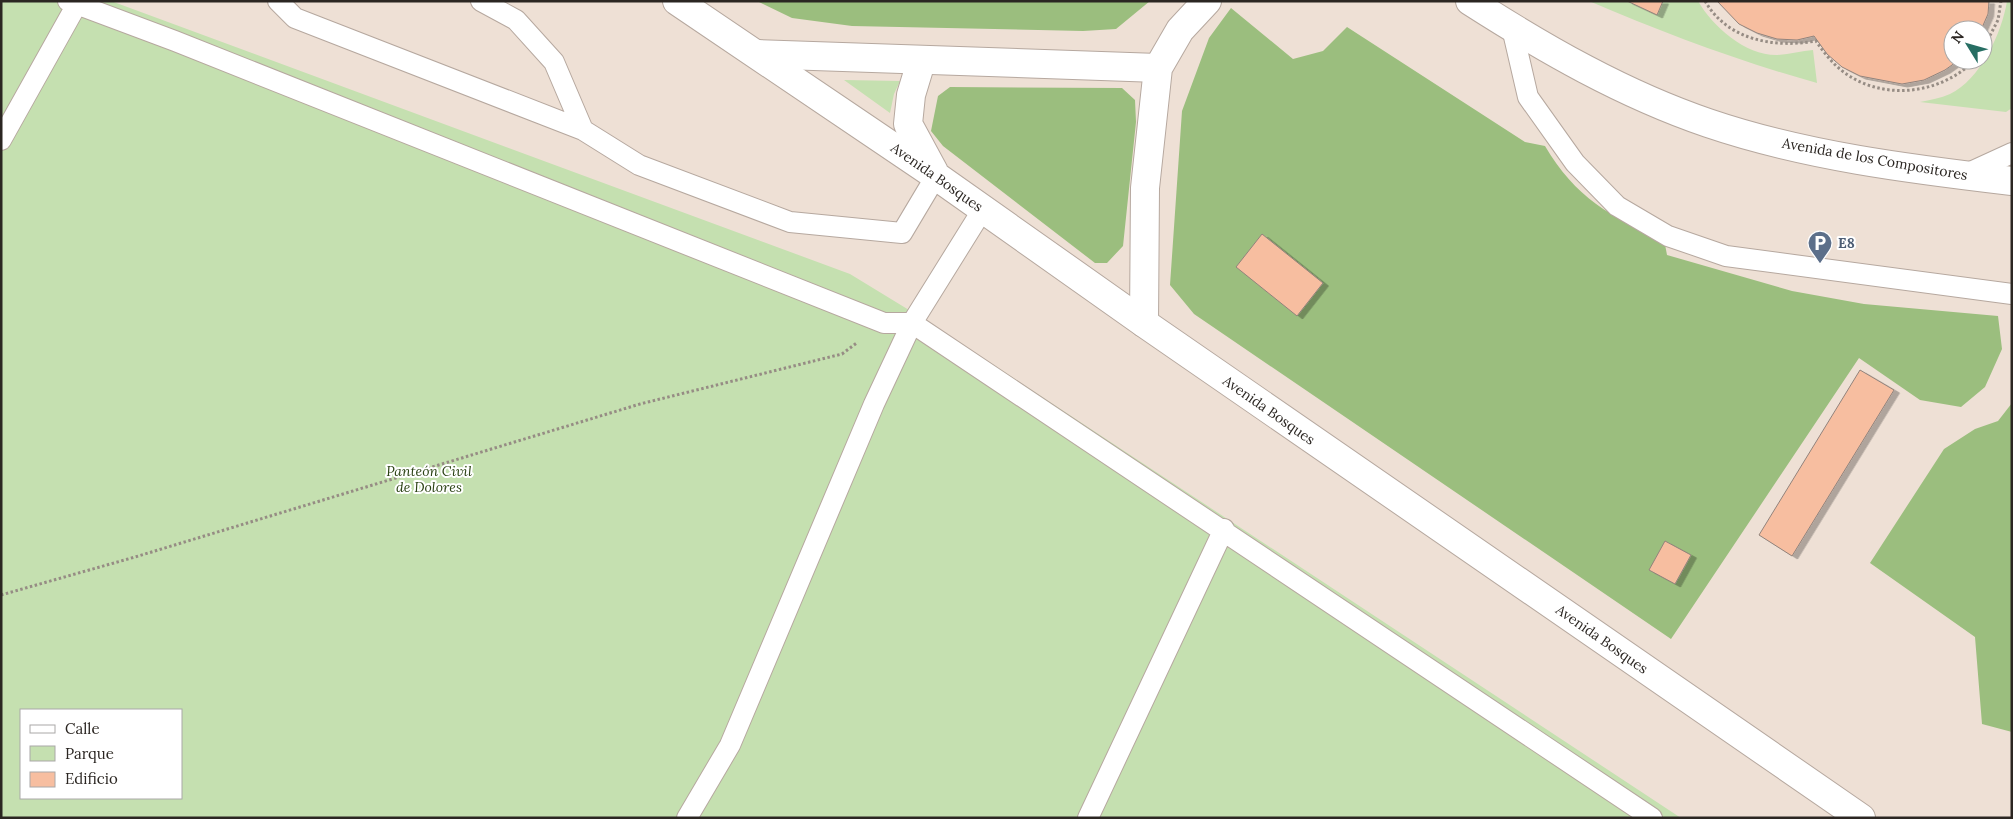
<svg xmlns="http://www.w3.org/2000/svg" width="2013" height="819" viewBox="0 0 2013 819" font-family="Lora,serif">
<defs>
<filter id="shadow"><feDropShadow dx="5.5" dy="3" stdDeviation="0" flood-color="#0004"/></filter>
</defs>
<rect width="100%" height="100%" fill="#eee0d5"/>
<path fill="#c5e0b0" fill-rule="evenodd" d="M1,1H111L850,274L927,321L1681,818H1ZM21,710H181V798H21Z
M1589,1H1698C1713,27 1746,56 1778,55C1790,54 1802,51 1813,50L1817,83C1738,61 1664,33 1589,1Z
M2007,1H2012V108L2006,112L1920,102C1930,100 1941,98 1950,94C1980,80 2002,33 2007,1Z
M844,80L900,81L894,94L890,113Z"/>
<path fill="#9bbe7e" d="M757,1H1150L1116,29L1083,31L852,26L792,18Z
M1231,8L1293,59L1323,51L1347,27L1525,142L1545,146C1575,197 1611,218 1664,239L1667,255L1792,291L1864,304L1998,316L2002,349L1985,387L1961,407L1920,400L1859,358L1671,639L1194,314L1170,285L1182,111L1209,38Z
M950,87L1122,88L1135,100L1136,122L1123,246L1107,263H1095L943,146L931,131L938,96Z
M2012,403V732L1982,724L1975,637L1870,563L1944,449L1975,429L1998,421Z"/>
<path fill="#f7bea0" stroke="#92837c" filter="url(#shadow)" d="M1627,1H1663L1657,15Z
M1717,1H1989L1988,14L1981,30H1953V60H1959L1945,70L1924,80L1902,84L1860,76L1842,67L1827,54L1814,36L1797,40L1777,39L1757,33L1739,24Z
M1262,234L1323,283L1297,316L1236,267Z
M1860,370L1894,390L1792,556L1759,535Z
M1665,541L1691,555L1675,584L1649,570Z"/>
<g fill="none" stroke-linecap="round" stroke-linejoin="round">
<defs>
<path id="lane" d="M68,1L175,41L884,323H912L1652,818
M278,1L295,18L583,130L639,165L790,222L902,233L936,176
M481,1L516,20L554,62L583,130
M1512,28L1528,97L1575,163L1617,206L1668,236L1726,256L2012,294
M1,140L77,4
M1964,175L2012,153
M687,818L730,745L874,404L912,323L983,209
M1088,818L1224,529"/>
<path id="street" d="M1470,1C1545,49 1623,94 1708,123C1805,156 1910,169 2012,181
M757,54L1158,68
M1144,323L1145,188L1158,68L1180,30L1207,1"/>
<path id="secondary" d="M677,1L936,176L1144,323L1861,818
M921,62L911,95L908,124L934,172"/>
</defs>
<use href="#lane" stroke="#b6a89f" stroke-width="22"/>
<use href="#street" stroke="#b6a89f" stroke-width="30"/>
<use href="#secondary" stroke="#b6a89f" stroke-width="30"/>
<path stroke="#968c84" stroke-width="3" stroke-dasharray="2.5 2.5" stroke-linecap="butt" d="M1705,1C1728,41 1775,48 1816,41C1823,51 1831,62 1841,70C1881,102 1940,95 1975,60
M1983,49L1998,20L2001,1
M1,595L135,557L640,404L842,354L858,342"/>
<use href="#lane" stroke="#fff" stroke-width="20"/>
<use href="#street" stroke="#fff" stroke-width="28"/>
<use href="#secondary" stroke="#fff" stroke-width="28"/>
</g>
<defs>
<symbol id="parking-pin" viewBox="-11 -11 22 30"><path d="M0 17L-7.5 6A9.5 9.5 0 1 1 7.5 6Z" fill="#5c6f8a" stroke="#fff"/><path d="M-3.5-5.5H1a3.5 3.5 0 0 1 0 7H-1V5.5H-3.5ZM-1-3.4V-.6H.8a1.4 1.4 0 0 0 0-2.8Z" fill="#fff"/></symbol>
</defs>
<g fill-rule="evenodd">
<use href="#parking-pin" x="1806" y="229" width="28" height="38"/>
</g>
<g text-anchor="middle" stroke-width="4" stroke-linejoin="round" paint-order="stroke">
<g font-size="14" fill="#2b2622" stroke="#fff">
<text transform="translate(1875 159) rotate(10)" y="5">Avenida de los Compositores</text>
<text transform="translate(937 177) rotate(35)" y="5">Avenida Bosques</text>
<text transform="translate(1269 410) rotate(35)" y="5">Avenida Bosques</text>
<text transform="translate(1602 639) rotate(35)" y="5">Avenida Bosques</text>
</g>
<g font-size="14" font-weight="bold" fill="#4e5e75" stroke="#fff" text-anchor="start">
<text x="1838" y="248">E8</text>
</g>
<g font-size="14" font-style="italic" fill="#2b4214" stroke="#fff">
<text x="429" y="476">Panteón Civil<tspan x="429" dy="16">de Dolores</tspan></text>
</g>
</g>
<rect width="2013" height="819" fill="none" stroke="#2b2622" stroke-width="5"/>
<rect x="20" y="709" width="162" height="90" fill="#ffffff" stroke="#aaa8a7"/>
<rect x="30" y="725" width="25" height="8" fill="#ffffff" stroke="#aaa8a7"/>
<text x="65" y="734" font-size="15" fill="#2b2622">Calle</text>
<rect x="30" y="746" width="25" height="15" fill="#c5e0b0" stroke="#aaa8a7"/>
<text x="65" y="759" font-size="15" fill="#2b2622">Parque</text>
<rect x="30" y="772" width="25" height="15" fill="#f7bea0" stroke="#aaa8a7"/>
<text x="65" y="784" font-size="15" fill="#2b2622">Edificio</text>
<g transform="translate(1968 45) rotate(307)"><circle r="24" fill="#ffffff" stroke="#aaa8a7"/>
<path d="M0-4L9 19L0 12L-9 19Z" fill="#276e63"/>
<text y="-8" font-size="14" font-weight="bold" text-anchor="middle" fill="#2b2622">N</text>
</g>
</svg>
